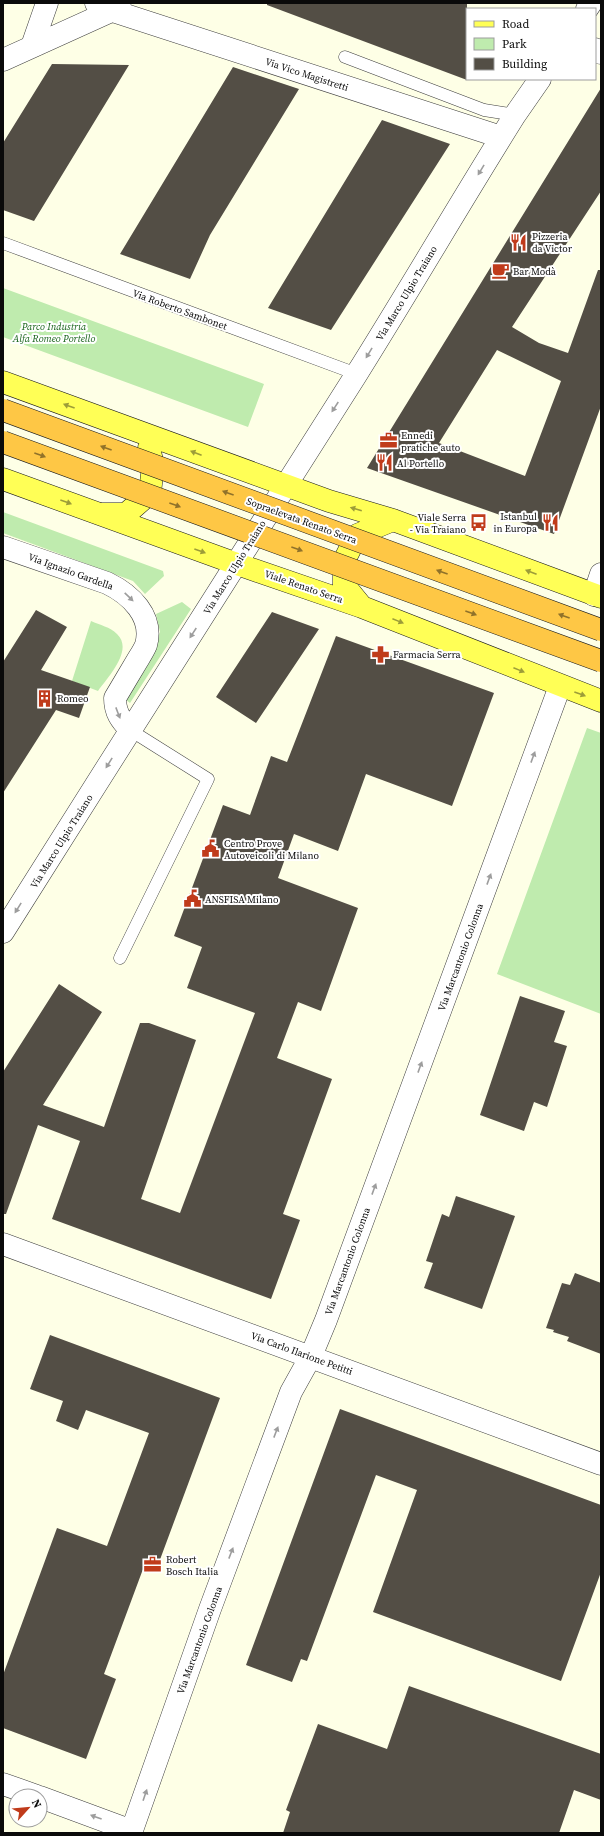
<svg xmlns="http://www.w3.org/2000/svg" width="604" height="1836" viewBox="0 0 604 1836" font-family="'Source Serif 4',serif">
<rect width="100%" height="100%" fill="#feffe6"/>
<path fill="#bfebae" d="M3,288L264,384L248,427L3,337Z
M3,512L163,571L164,576L145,594L133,581L3,533Z
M182,602L191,609L130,703L125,699L155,648L160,632L156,614Z
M91,621C100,625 110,627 117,634C134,650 108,677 98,691L72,681Z
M587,728L601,733V1014L497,974Z"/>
<path fill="#534e45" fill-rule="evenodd" d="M267,3H467V80L267,5Z
M52,64L129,65L34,221L3,210V143Z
M233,67L299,89L210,235L190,279L120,254Z
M601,88V191L512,327L539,343L568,353L598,270H601V406L554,534L367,468ZM497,350L561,381L525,476L439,443Z
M382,120L450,144L331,330L268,308Z
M36,610L67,627L41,670L90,687L79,718L56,710L3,793V662Z
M272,612L319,629L256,723L216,697Z
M336,636L494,693L452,806L366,774L338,851L294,834L278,878L358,908L321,1011L298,1002L277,1058L332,1079L283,1214L300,1220L271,1299L52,1219L80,1141L38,1125L6,1214H3V1072L59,984L102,1012L43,1105L104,1127L140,1023H149L196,1040L141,1199L180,1213L255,1013L187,988L202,947L174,936L223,805L250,815L271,756L287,762Z
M520,996L565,1011L554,1042L567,1046L547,1107L534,1102L524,1131L480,1115Z
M456,1196L515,1216L482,1309L424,1288L433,1263L426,1261L442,1214L449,1217Z
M575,1273L601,1283V1354L567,1341L569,1337L553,1332L554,1330L546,1328L562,1283L570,1285Z
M50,1335L220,1398L158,1565L146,1561L104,1674L116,1679L86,1759L3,1728V1675L57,1528L107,1546L149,1433L86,1410L78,1430L56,1421L63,1401L30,1389Z
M340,1409L601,1505V1572L561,1681L373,1612L417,1490L376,1475L307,1661L301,1659L292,1682L246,1665Z
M409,1686L601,1754V1800L574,1790L559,1833H283L290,1812L286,1810L318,1724L387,1749Z"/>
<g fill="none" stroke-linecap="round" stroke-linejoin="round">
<defs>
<path id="lane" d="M345,57L484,110L515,115
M3,243L357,374
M120,958L208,779L130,730"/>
<path id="street" d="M96,3L113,11L501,137
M587,9L591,3
M32,46L47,3
M595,49L601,53
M3,60L120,7
M3,547L107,583C130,594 154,616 146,645C144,650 140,656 137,661C130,673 122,686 115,698C115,713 121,720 130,730
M594,595L601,574
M3,932C120,746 238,561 356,375C410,289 461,201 515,115L540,79
M3,1244L601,1464
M3,1784L37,1796
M40,1797L132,1831
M131,1833L210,1609L291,1392L311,1356L326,1320L560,686"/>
<path id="primary" d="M3,382L329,501L393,520L601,597
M3,479L237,564L362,607L601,701
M102,514H126L150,493L153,465L149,448
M362,607L344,585V561L357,535L393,520"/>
</defs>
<use href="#lane" stroke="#3d3d3d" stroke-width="13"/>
<use href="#street" stroke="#3d3d3d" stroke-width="23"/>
<use href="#primary" stroke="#1b1b1b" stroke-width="23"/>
<use href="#lane" stroke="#fff" stroke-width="12"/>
<use href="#street" stroke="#fff" stroke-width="22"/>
<use href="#primary" stroke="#ffff56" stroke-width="22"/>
<defs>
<path id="highway-bridge" d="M3,410L601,630
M3,442L601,661"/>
</defs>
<use href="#highway-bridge" stroke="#1b1b1b" stroke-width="23" stroke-linecap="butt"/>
<use href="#highway-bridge" stroke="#fec745" stroke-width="22"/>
</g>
<defs><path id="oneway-solid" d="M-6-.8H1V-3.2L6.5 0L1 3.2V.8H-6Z"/></defs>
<g fill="#9d9d9d">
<use href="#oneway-solid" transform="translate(481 170) rotate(121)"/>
<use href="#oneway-solid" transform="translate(369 353) rotate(121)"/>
<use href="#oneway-solid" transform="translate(335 407) rotate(123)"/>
<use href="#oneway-solid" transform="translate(129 597) rotate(44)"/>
<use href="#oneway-solid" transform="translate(193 633) rotate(123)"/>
<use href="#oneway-solid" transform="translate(118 713) rotate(69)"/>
<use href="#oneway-solid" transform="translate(533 757) rotate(-70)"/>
<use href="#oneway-solid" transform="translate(109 763) rotate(122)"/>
<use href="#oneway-solid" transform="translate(489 879) rotate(-70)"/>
<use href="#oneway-solid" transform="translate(18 908) rotate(122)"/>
<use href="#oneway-solid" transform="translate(420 1067) rotate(-70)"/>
<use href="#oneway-solid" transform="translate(374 1189) rotate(-70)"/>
<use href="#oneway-solid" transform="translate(276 1432) rotate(-69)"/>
<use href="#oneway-solid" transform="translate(231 1553) rotate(-69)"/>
<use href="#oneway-solid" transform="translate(145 1795) rotate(-71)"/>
<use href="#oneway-solid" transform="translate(96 1817) rotate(-160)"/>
</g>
<g fill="#9d9d38">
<use href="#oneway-solid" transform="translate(69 406) rotate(-160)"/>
<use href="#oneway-solid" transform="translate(196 453) rotate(-159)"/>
<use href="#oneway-solid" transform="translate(66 502) rotate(20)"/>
<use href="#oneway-solid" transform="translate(356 509) rotate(-164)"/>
<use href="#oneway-solid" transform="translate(200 551) rotate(20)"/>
<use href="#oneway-solid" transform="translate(531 572) rotate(-159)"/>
<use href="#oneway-solid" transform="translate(398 621) rotate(22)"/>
<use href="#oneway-solid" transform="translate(519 670) rotate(22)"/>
<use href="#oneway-solid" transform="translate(580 694) rotate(20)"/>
</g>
<g fill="#90722a">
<use href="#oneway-solid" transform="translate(106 448) rotate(-160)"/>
<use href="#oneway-solid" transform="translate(40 455) rotate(20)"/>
<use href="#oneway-solid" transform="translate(228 493) rotate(-160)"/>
<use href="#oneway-solid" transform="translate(175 505) rotate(20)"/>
<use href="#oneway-solid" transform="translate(297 549) rotate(20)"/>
<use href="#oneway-solid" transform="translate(442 572) rotate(-160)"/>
<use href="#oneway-solid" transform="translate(471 613) rotate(20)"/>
<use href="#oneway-solid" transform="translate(564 616) rotate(-160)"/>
</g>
<defs>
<symbol id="restaurant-bare" viewBox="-9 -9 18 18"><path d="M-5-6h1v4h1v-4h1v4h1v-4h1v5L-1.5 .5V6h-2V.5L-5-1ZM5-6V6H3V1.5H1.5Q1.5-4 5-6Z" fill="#c03b1b" stroke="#fff" stroke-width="2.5" paint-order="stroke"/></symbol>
<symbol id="cafe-bare" viewBox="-9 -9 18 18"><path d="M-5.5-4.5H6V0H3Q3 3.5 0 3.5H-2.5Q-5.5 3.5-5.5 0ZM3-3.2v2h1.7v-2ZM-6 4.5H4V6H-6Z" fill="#c03b1b" stroke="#fff" stroke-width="2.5" paint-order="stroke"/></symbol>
<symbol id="office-bare" viewBox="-9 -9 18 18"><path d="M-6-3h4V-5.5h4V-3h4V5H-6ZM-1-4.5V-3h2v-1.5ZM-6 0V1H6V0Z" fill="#c03b1b" stroke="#fff" stroke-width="2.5" paint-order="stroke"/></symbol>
<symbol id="bus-bare" viewBox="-9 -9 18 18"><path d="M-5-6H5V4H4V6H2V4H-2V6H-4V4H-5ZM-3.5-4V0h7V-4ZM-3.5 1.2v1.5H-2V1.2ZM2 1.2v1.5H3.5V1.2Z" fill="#c03b1b" stroke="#fff" stroke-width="2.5" paint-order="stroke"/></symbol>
<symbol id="pharmacy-bare" viewBox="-9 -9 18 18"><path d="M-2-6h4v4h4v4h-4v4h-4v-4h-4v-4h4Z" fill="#c03b1b" stroke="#fff" stroke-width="2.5" paint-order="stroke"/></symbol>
<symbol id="building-bare" viewBox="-9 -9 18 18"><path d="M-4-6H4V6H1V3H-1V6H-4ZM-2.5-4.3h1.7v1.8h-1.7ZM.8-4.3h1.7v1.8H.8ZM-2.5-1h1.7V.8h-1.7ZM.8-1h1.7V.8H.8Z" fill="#c03b1b" stroke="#fff" stroke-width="2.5" paint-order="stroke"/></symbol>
<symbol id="civic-bare" viewBox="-9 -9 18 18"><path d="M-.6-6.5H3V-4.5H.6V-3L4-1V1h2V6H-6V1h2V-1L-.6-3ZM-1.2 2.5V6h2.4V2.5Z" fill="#c03b1b" stroke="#fff" stroke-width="2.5" paint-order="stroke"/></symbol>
</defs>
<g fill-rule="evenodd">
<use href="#restaurant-bare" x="506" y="230" width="25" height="25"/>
<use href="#cafe-bare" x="488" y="258" width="25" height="25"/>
<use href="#office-bare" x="376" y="428" width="25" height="25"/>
<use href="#restaurant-bare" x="372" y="450" width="25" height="25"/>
<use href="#restaurant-bare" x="538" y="510" width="25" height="25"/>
<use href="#bus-bare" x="466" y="510" width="25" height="25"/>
<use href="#pharmacy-bare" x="368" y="642" width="25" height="25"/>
<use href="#building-bare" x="32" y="686" width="25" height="25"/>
<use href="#civic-bare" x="198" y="836" width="25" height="25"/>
<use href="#civic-bare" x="180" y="886" width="25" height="25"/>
<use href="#office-bare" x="140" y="1552" width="25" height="25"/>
</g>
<g text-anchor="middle" stroke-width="4" stroke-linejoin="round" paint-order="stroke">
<g font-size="10" fill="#0a0a0a" stroke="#fff">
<text transform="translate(307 74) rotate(18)" y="4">Via Vico Magistretti</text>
<text transform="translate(406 293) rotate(-59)" y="4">Via Marco Ulpio Traiano</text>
<text transform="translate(180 309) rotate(20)" y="4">Via Roberto Sambonet</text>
<text transform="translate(302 520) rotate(20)" y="4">Sopraelevata Renato Serra</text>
<text transform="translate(234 567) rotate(-58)" y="4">Via Marco Ulpio Traiano</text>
<text transform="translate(71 571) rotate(20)" y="4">Via Ignazio Gardella</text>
<text transform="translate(304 586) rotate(19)" y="4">Viale Renato Serra</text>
<text transform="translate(61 841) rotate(-58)" y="4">Via Marco Ulpio Traiano</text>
<text transform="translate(460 957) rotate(-70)" y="4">Via Marcantonio Colonna</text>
<text transform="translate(347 1261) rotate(-70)" y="4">Via Marcantonio Colonna</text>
<text transform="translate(302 1353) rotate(20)" y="4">Via Carlo Ilarione Petitti</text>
<text transform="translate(199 1640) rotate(-70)" y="4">Via Marcantonio Colonna</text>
</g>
<g font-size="10" fill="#0a0a0a" stroke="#fff" text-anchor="start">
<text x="532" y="240">Pizzeria<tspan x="532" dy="12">da Victor</tspan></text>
<text x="513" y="275">Bar Modà</text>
<text x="401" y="439">Ennedi<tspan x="401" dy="12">pratiche auto</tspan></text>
<text x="397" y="467">Al Portello</text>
<text x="537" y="520" text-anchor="end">Istanbul<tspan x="537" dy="12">in Europa</tspan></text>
<text x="466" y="521" text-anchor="end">Viale Serra<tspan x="466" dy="12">- Via Traiano</tspan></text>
<text x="393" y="658">Farmacia Serra</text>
<text x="57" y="702">Romeo</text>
<text x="224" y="847">Centro Prove<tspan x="224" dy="12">Autoveicoli di Milano</tspan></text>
<text x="205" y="903">ANSFISA Milano</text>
<text x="166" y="1563">Robert<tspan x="166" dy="12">Bosch Italia</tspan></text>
</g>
<g font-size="10" font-style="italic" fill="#18631a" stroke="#fff">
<text x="54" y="330">Parco Industria<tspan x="54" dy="12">Alfa Romeo Portello</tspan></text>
</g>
</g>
<rect width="604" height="1836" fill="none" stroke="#0a0a0a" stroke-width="8"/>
<rect x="466" y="8" width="130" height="72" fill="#ffffff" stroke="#9d9d9d"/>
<rect x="474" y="21" width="20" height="6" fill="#ffff56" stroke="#9d9d9d"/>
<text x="502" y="28" font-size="12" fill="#0a0a0a">Road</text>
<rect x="474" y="38" width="20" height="12" fill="#bfebae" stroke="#9d9d9d"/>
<text x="502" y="48" font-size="12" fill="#0a0a0a">Park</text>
<rect x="474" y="58" width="20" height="12" fill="#534e45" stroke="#9d9d9d"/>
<text x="502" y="68" font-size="12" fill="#0a0a0a">Building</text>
<g transform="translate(28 1808) rotate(63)"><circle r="19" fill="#ffffff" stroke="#9d9d9d"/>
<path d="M0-3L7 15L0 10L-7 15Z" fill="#c03b1b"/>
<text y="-6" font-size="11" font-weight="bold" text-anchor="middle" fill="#0a0a0a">N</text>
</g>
</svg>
